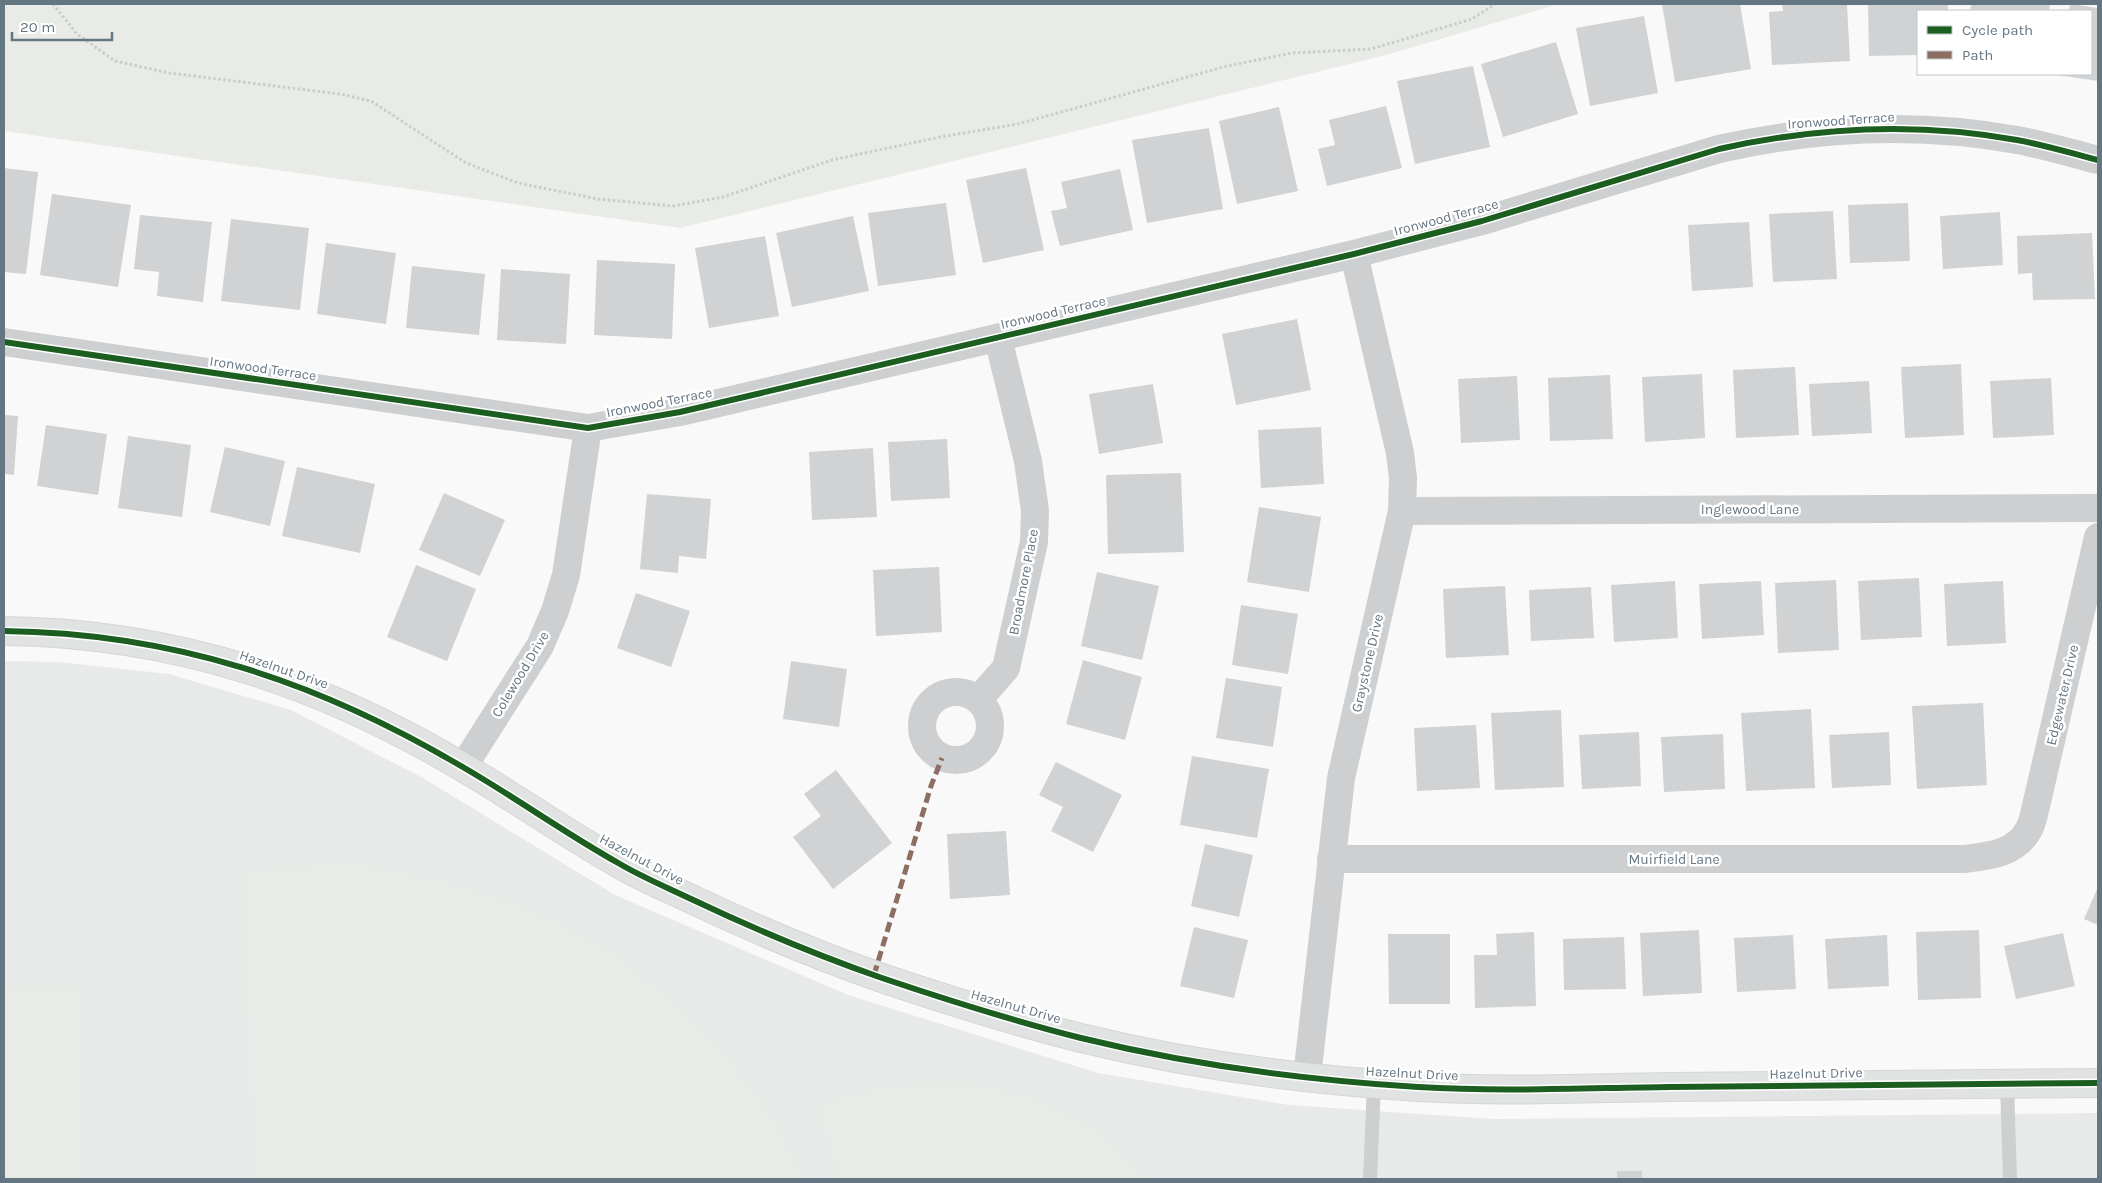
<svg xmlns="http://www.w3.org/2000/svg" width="2102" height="1183" viewBox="0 0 2102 1183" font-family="Karla,sans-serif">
<rect width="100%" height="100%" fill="#f9f9f9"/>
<path fill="#e8e9e9" d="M4,661L59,662L169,674L291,710L423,778L615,895L848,995L1098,1073L1289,1105L1493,1119L2098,1113V1179H4Z"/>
<path fill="#e8ebe6" d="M4,4H1559L1386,55L680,228L4,131Z
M310,866H367L431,878L492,895L554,920L615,955L666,996L726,1054L771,1115L804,1179H252L245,870Z
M4,986L82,987V1179H4Z
M965,1082L1036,1098L1100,1133L1150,1179H839L818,1104L890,1085Z"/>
<path fill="#d0d2d3" d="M1662,4H1740L1751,69L1675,82Z
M1782,4H1847L1850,61L1772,65L1769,12L1783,11Z
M1868,4H1948V11H1918V55L1869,56Z
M1971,4H2050L2049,11H1970Z
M2070,4L2098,8V81L2057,75L2091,74V11H2069Z
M1644,16L1658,93L1590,106L1576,28Z
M1556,42L1578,114L1503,137L1481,64Z
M1473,66L1490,147L1415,164L1397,81Z
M1386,106L1402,168L1327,186L1318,149L1335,145L1329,120Z
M1279,107L1298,191L1237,204L1219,121Z
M1209,128L1223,209L1147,223L1132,140Z
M4,168L38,172L26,274L4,272Z
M1026,168L1044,250L983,263L966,180Z
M1120,169L1133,230L1060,246L1051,211L1067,208L1061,182Z
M52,194L131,205L118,287L40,275Z
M946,203L956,275L878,286L868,213Z
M1908,203L1910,261L1850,263L1848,205Z
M1833,211L1837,279L1773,282L1769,214Z
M2000,212L2003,265L1943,269L1940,216Z
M140,215L212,222L203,302L157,296L159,272L134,269Z
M853,216L869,291L792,307L776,233Z
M231,219L309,228L300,310L221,301Z
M1749,222L1753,287L1692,291L1688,225Z
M2092,233L2095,299L2033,300L2032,273L2018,274L2017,236Z
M765,236L779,316L709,328L695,248Z
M326,243L396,253L386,324L317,314Z
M597,260L675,264L672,339L594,335Z
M412,266L485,274L479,335L406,328Z
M501,269L570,274L566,344L497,340Z
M1297,319L1311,390L1236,405L1222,334Z
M1961,364L1964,435L1905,438L1901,367Z
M1795,367L1799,435L1736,438L1733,370Z
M1702,374L1705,438L1645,442L1642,377Z
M1610,375L1613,439L1550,441L1548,378Z
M1517,376L1520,440L1461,443L1458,379Z
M2051,378L2054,435L1993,438L1990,381Z
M1869,381L1872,433L1812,436L1809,384Z
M1153,384L1163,443L1099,454L1089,394Z
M4,415L18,416L14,475L4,474Z
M46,425L107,434L98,495L37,486Z
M1321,427L1324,484L1261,488L1258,430Z
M128,436L191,445L182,517L118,508Z
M947,439L950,498L891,501L888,442Z
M225,447L285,461L270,526L210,512Z
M873,448L877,517L812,520L809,452Z
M297,467L375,484L360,553L282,536Z
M1181,473L1184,552L1108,554L1106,475Z
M444,493L505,520L480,576L419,550Z
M647,494L711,499L706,559L679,556L678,573L640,569Z
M1259,507L1321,517L1309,592L1247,582Z
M416,565L476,589L447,661L387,637Z
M939,567L942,632L876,636L873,570Z
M1097,572L1159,586L1142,660L1081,646Z
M1919,578L1922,637L1861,640L1858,581Z
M1836,580L1839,650L1778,653L1775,583Z
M1675,581L1678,638L1614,642L1611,585Z
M1761,581L1764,635L1702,639L1699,584Z
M2003,581L2006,643L1947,646L1944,584Z
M1505,586L1509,655L1446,658L1443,589Z
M1591,587L1594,638L1531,641L1529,590Z
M636,593L690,611L671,667L617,648Z
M1241,605L1298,614L1288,674L1232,665Z
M1083,660L1142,677L1125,740L1066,724Z
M791,661L847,669L839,727L783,719Z
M1226,678L1282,687L1273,747L1216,738Z
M1983,703L1987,785L1917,789L1912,706Z
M1811,709L1815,788L1746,791L1741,713Z
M1561,710L1564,787L1495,790L1491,713Z
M1476,725L1480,788L1417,791L1414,728Z
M1639,732L1641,786L1582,789L1579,735Z
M1889,732L1891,785L1832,788L1829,735Z
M1723,734L1725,789L1664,792L1661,737Z
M1192,756L1269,769L1257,838L1180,825Z
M1056,762L1122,795L1093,852L1051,831L1063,807L1039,795Z
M836,770L892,843L833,889L793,837L821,816L804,794Z
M1006,831L1010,895L950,899L947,834Z
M1205,844L1253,855L1239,917L1191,906Z
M2098,887V925L2084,919Z
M1194,927L1248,940L1234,998L1180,986Z
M1699,930L1702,993L1643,996L1640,933Z
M1979,930L1981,998L1918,1000L1916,932Z
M1534,932L1536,1006L1475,1008L1474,955H1497L1496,934Z
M2063,933L2075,986L2016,999L2004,946Z
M1388,934H1450V1004H1389Z
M1793,935L1796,989L1737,992L1734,938Z
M1887,935L1889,986L1828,989L1825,939Z
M1624,937L1626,989L1564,990L1563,939Z
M1617,1171H1642V1179H1617Z"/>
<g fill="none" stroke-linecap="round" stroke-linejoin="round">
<defs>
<path id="secondary" d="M4,631C172,633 317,681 461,766C515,797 566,834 620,864C642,877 666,887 689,898C752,928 816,955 882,978C947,1000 1014,1021 1081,1038C1191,1065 1305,1080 1418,1087C1501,1092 1586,1088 1670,1087C1813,1085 1956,1083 2098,1083"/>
</defs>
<use href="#secondary" stroke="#d5d6d7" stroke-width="30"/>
<path stroke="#cbcccd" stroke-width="3" stroke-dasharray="2.5 2.5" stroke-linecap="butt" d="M53,4L77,34L115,61L169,73L340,94L371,101L466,163L518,183L598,199L673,206L723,197L832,160L940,137L1018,124L1227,66L1292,53L1371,49L1472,19L1495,4"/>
<path stroke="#cecfd0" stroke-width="14" d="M2007,1083L2010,1179
M1370,1179L1374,1084"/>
<path stroke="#cecfd0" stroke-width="28" d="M4,342L588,428L680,412L1354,254L1482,221L1719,149C1817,127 1918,122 2017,140C2044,145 2071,153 2098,160
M1402,511L2098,508
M922 726a34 34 0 1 1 68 0a34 34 0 1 1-68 0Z
M978,700L1006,668L1034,542L1035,511L1028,461L998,338
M463,767L540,646L555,611L566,575L588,428
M1331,859H1964C1989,856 2016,854 2029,829C2033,822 2034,813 2036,806L2098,537
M1307,1077L1341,778L1402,511L1403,478L1400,453L1354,254"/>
<use href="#secondary" stroke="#e1e2e2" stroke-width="28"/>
<path stroke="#8d6e63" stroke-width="5" stroke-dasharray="10 5" stroke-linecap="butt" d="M874,975L931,786L942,758"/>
<defs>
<path id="cycleway" d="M4,342L588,428L680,412L1354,254L1482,221L1719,149C1817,127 1918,122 2017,140C2044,145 2071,153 2098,160
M4,631C172,633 317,681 461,766C515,797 566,834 620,864C642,877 666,887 689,898C752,928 816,955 882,978C947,1000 1014,1021 1081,1038C1191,1065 1305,1080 1418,1087C1501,1092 1586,1088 1670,1087C1813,1085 1956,1083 2098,1083"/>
</defs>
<use href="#cycleway" stroke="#fff" stroke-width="9"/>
<use href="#cycleway" stroke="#1b5e20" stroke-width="6"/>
</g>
<g text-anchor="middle" stroke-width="5" stroke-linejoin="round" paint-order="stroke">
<g font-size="14" fill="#657683" stroke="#fff">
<text transform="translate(1841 120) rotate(-4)" y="5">Ironwood Terrace</text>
<text transform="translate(1446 217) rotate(-15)" y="5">Ironwood Terrace</text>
<text transform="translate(1053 312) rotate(-13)" y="5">Ironwood Terrace</text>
<text transform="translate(263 368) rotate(8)" y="5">Ironwood Terrace</text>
<text transform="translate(659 402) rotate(-11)" y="5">Ironwood Terrace</text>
<text x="1750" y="514">Inglewood Lane</text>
<text transform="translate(1023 582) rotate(-79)" y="5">Broadmore Place</text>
<text transform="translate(1367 663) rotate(-77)" y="5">Graystone Drive</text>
<text transform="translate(284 669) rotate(19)" y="5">Hazelnut Drive</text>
<text transform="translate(520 674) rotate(-59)" y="5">Colewood Drive</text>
<text transform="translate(2062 695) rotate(-77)" y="5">Edgewater Drive</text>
<text transform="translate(642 859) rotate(28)" y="5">Hazelnut Drive</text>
<text x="1674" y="864">Muirfield Lane</text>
<text transform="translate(1016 1006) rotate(16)" y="5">Hazelnut Drive</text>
<text transform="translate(1412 1073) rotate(3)" y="5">Hazelnut Drive</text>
<text transform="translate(1816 1073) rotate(-1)" y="5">Hazelnut Drive</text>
</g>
</g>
<rect width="2102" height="1183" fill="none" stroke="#657683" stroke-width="10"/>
<rect x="1917" y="10" width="175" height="65" fill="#ffffff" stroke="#c1c8cd"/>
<rect x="1927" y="26" width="25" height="8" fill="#1b5e20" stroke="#c1c8cd"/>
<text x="1962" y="35" font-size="15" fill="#657683">Cycle path</text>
<rect x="1927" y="51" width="25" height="8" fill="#8d6e63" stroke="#c1c8cd"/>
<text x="1962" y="60" font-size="15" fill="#657683">Path</text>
<path d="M12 32v8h100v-8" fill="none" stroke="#657683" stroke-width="2.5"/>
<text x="20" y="32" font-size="15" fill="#657683" stroke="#ffffff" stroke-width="4" paint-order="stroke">20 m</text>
</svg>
